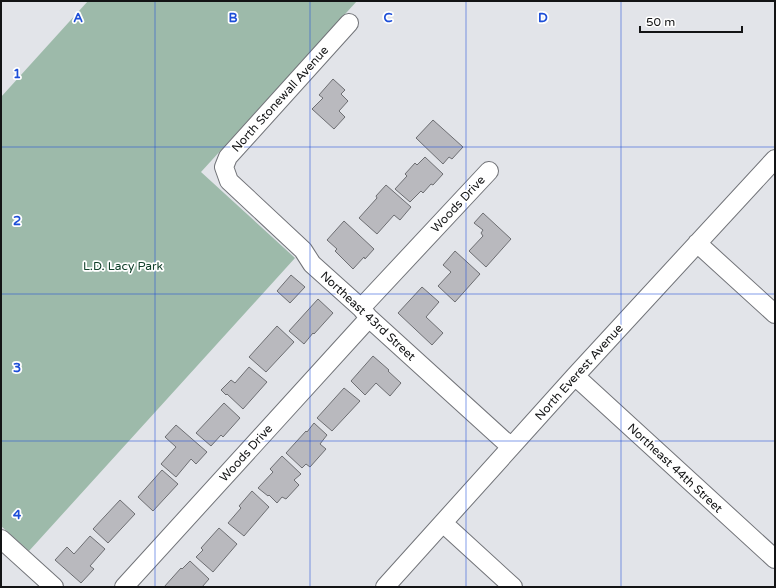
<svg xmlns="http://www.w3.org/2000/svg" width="776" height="588" viewBox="0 0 776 588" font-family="'Varela Round',sans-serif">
<rect width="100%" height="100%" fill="#e2e4e9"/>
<path fill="#9dbaaa" d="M88,1H357L201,172L295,258L29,551L1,526V97Z"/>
<path fill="#b9b9be" stroke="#6d6e72" d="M333,79L345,90L341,94L348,101L339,111L345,117L334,129L312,109L323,98L319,95Z
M433,120L463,147L452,159L449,157L443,164L416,138Z
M425,157L443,174L433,185L431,184L423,193L421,191L410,202L395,189L407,176L405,174L415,163L417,165Z
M386,185L411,207L400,220L394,215L377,234L359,218L377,198L376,196Z
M483,213L511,239L486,267L469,251L483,236L481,233L483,230L474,223Z
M344,221L374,249L365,259L364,257L353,269L335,251L337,249L327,240Z
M455,251L480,274L455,302L438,286L451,272L443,265Z
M291,275L305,287L290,303L277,291Z
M422,287L439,302L426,317L443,333L432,345L398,313Z
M318,299L333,313L314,334L313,333L304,344L289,331Z
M277,326L294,342L266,372L249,357Z
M373,356L389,370L388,371L401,383L390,396L376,383L365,395L351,381Z
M249,367L267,382L243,409L227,394L226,395L221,390L231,380L235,383Z
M344,388L360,401L332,431L317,418Z
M224,403L240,418L223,437L221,435L211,446L196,433Z
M314,423L327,435L320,444L326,449L310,467L306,464L302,468L286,453L306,431L307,432Z
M176,425L207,452L196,464L191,459L176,477L161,464L176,447L165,437Z
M282,456L301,474L294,480L299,485L286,499L282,497L277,503L269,495L268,496L258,488L273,472L270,469Z
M162,470L178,484L153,511L138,497Z
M252,491L269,507L244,536L228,523L241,508L239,506Z
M120,500L135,514L108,543L93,529Z
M219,528L237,544L213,572L196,557L203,550L201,548Z
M90,536L105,549L90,566L94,569L81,583L55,560L67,547L74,554Z
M190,561L209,579L202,587H164L181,568L182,569Z"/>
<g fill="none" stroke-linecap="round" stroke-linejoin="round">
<defs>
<path id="minor" d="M349,23L228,157L224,167L229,181L303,250L312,264L361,308L369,318L511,447
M697,243L775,314
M361,308L489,171
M575,376L775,559
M443,523L513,587
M1,539L54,587
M124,587L369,318
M385,587L575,376L775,159"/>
</defs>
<use href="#minor" stroke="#717378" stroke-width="20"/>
<use href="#minor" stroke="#fff" stroke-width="18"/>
</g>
<path fill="none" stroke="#1d4ed8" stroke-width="1" stroke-opacity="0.55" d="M155,1V587M310,1V587M466,1V587M621,1V587M1,147H775M1,294H775M1,441H775"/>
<g text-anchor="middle" stroke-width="3.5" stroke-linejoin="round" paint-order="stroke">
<g font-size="12" fill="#131415" stroke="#fff">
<text transform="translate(280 99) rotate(-48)" y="4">North Stonewall Avenue</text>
<text transform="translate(458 204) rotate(-47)" y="4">Woods Drive</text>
<text transform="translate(368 316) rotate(43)" y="4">Northeast 43rd Street</text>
<text transform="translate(579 372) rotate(-48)" y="4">North Everest Avenue</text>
<text transform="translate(246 453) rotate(-48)" y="4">Woods Drive</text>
<text transform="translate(675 468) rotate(43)" y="4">Northeast 44th Street</text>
</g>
<g font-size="12" fill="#11402b" stroke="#fff">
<text x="123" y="270">L.D. Lacy Park</text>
</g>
</g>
<g font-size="13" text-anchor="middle" font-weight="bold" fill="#1d4ed8" stroke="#fff" stroke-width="3.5" stroke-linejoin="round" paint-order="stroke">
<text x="78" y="22">A</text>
<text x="233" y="22">B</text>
<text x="388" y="22">C</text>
<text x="543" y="22">D</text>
<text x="17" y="78">1</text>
<text x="17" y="225">2</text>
<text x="17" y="372">3</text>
<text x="17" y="519">4</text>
</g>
<rect width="776" height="588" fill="none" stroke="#131415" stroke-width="4"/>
<path d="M640 26v6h102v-6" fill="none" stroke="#131415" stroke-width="2"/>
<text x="646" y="26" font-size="12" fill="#131415" stroke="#ffffff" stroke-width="3" paint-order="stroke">50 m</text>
</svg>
